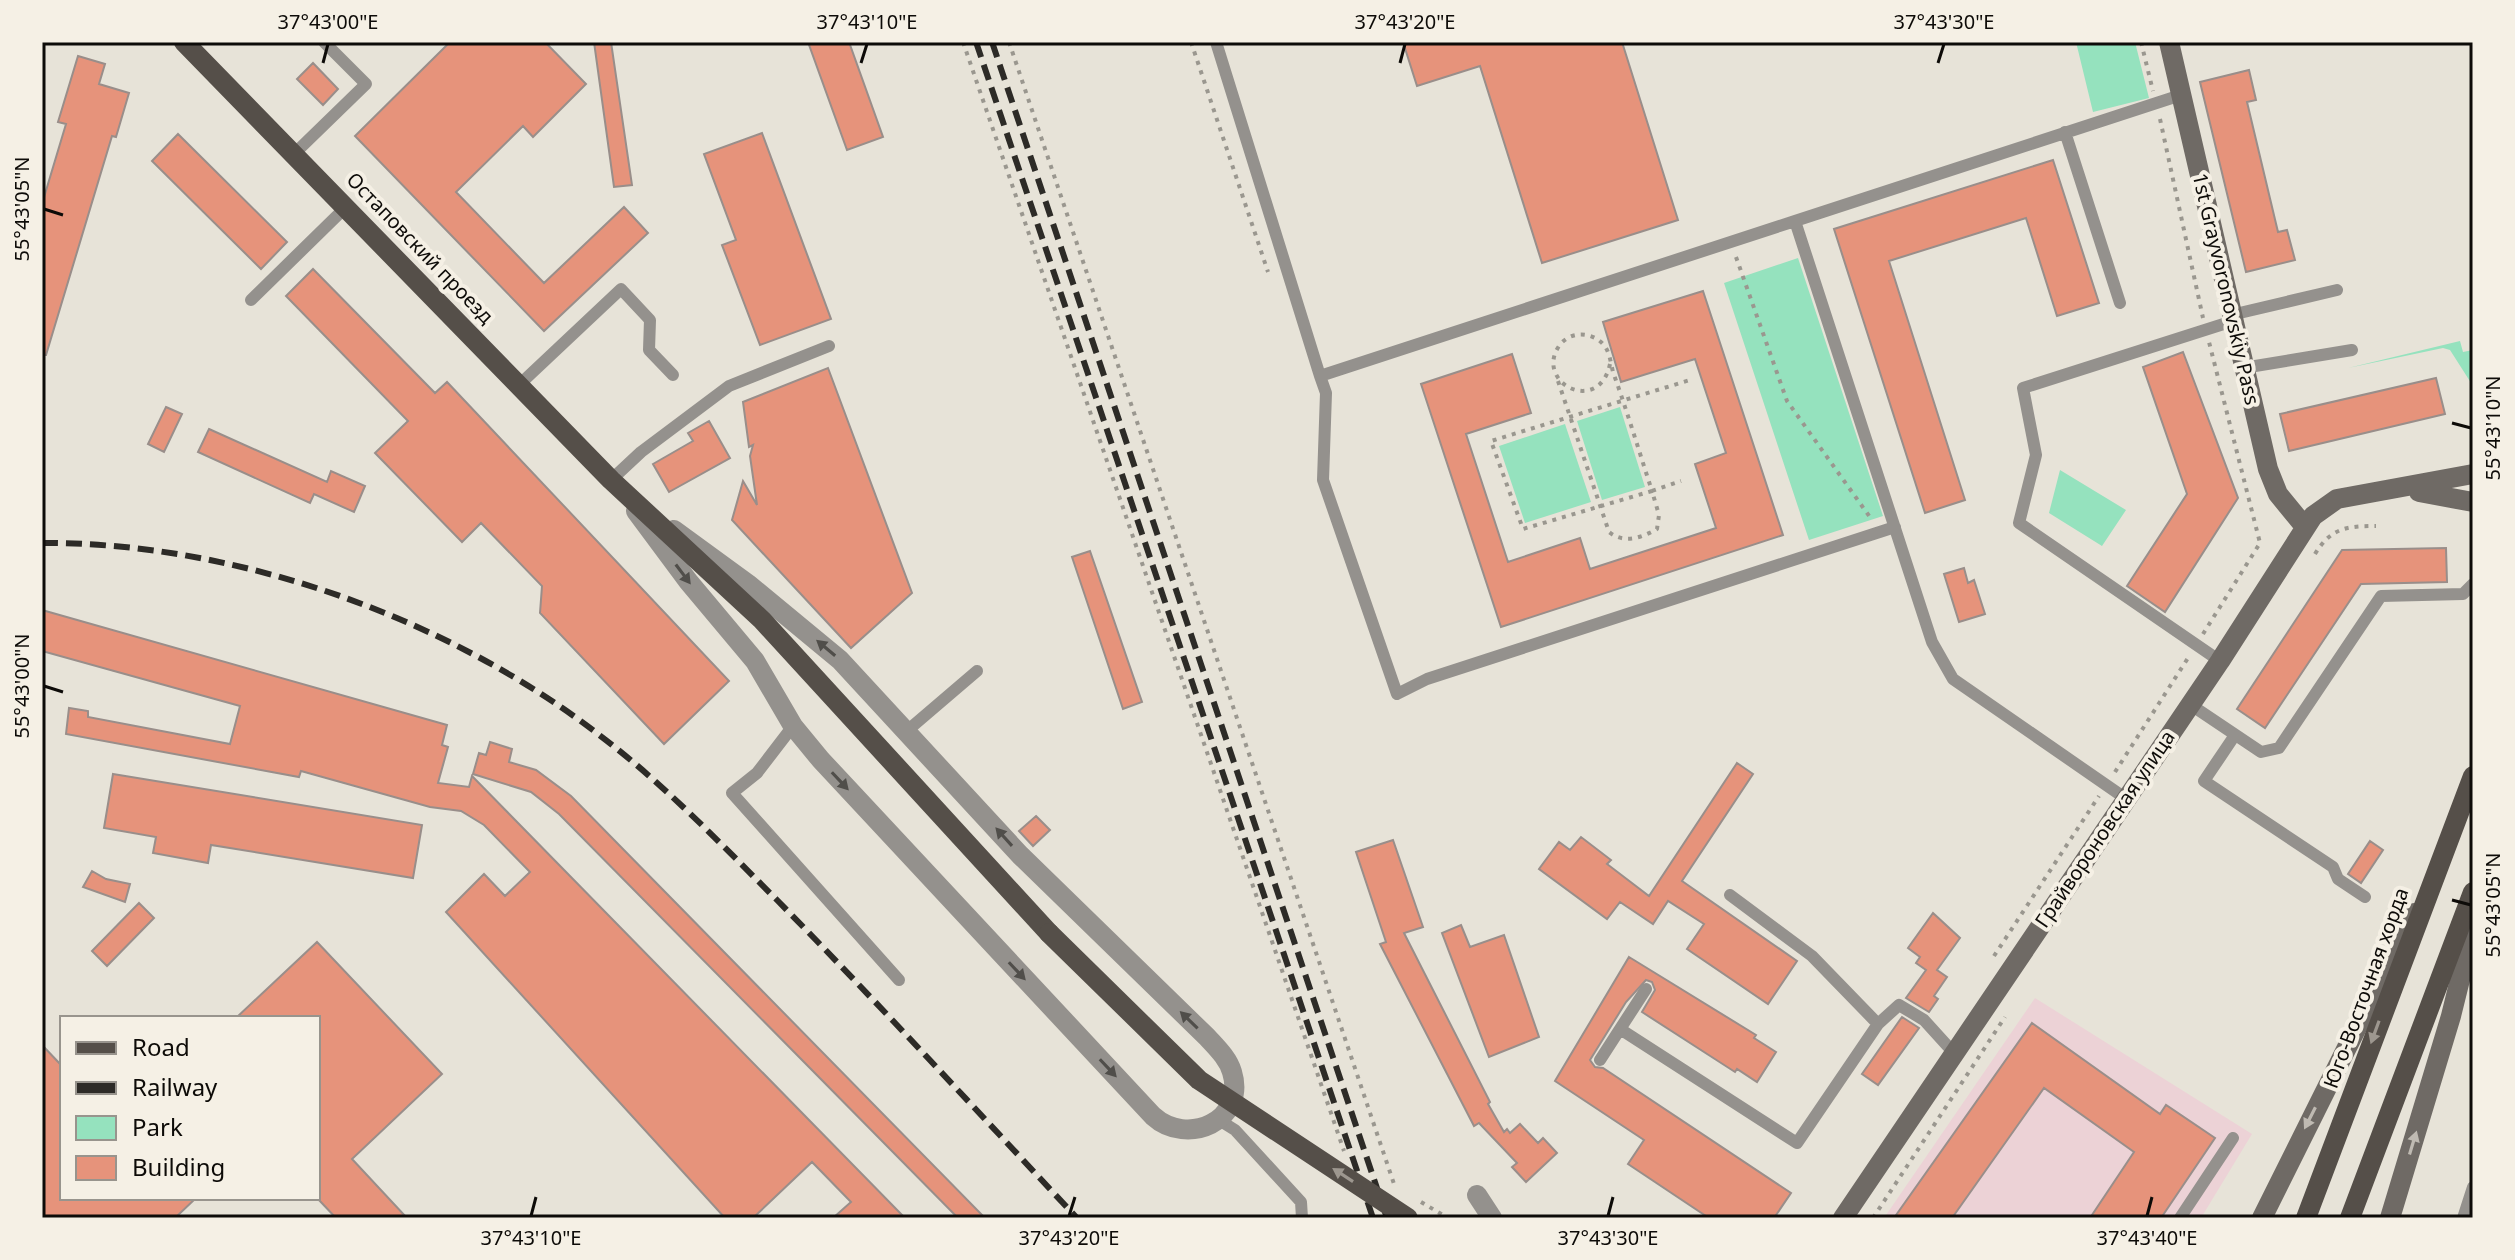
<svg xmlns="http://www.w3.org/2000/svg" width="2515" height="1260" viewBox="0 0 2515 1260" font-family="'Noto Sans',sans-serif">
<rect width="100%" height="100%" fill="#e7e3d8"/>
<path fill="#ecd2d6" d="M2035,998L2252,1134L2201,1218H1884Z"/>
<path fill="#95e2be" d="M2076,42H2135L2149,98L2093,112Z
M1798,258L1883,516L1809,540L1724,283Z
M2460,341L2463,352L2473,350V386L2450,350L2443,348L2348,368Z
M1620,407L1645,487L1602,500L1577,421Z
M1565,424L1591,502L1525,523L1499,446Z
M2060,470L2126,510L2102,546L2049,513Z"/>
<path fill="#e6937b" stroke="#998e8a" stroke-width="2" d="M450,42H545L586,84L533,137L523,126L456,192L544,283L624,207L648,233L544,331L355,136Z
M594,42H611L632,185L614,187Z
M808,42H849L883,137L847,150Z
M1403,42H1622L1678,220L1542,263L1480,66L1417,86Z
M78,56L105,64L99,84L129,93L116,137L112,136L46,355H42V204L66,124L58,122Z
M313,63L338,89L323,105L297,79Z
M2249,70L2256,100L2247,102L2278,232L2287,230L2295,260L2246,272L2200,82Z
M762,133L831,319L760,345L722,245L736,240L704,154Z
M178,134L287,242L261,269L152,161Z
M2053,160L2099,303L2057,316L2026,218L1889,261L1965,500L1925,513L1834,229Z
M313,269L435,393L447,382L729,681L664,744L540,613L542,586L481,523L462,542L375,453L408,421L286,296Z
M1703,291L1783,535L1501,627L1421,384L1512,354L1531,413L1466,434L1508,562L1580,538L1590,569L1716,528L1695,464L1726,453L1695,359L1621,382L1603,322Z
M2183,352L2238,498L2165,612L2127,586L2187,494L2143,367Z
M828,368L912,593L851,648L732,520L743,481L757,505L750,456L753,445L749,447L743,402Z
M2436,378L2445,414L2289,451L2280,414Z
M166,407L182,414L164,452L148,444Z
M709,421L730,458L669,492L653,464L693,441L688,433Z
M209,429L327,482L331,471L365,486L354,512L314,494L310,503L198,452Z
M2446,548L2447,582L2361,584L2265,728L2237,709L2342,550Z
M1090,551L1142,702L1123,709L1072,557Z
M1964,568L1968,583L1974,580L1985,614L1959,622L1944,574Z
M42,610L447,725L442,745L448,747L438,783L469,787L472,776L905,1218H833L851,1202L812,1162L753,1218H725L446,912L484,874L505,896L530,872L484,825L461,811L430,807L301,771L299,777L66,734L69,708L88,711V717L230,744L240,706L42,651Z
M490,742L512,749L509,762L536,770L571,796L985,1218H958L559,814L531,792L473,774L479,753L486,755Z
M1737,763L1753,774L1682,881L1797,961L1768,1004L1687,949L1704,924L1668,901L1653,924L1620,902L1607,919L1539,869L1559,842L1570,850L1581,837L1611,860L1607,864L1649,896Z
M113,774L422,825L413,878L211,845L208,863L153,853L156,837L104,828Z
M1036,816L1050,830L1033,846L1019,831Z
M1393,840L1423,927L1404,933L1490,1102L1488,1104L1504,1132L1507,1129L1510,1133L1520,1124L1538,1143L1543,1138L1557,1153L1526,1182L1512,1167L1517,1163L1479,1123L1474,1126L1380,944L1386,942L1356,852Z
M2370,841L2383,850L2361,883L2348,874Z
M92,871L106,879L130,884L125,902L83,887Z
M139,903L154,918L107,966L92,951Z
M1933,913L1960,938L1937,970L1947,977L1934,996L1938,999L1929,1012L1906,998L1926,970L1916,963L1920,957L1908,948Z
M1461,925L1470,947L1504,935L1539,1037L1489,1057L1442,933Z
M317,942L442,1074L352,1159L407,1218H336L318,1199V1018H236Z
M1629,957L1756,1035L1754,1038L1776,1052L1757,1082L1737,1069L1735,1072L1642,1012L1655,990L1652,982L1646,980L1626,1002L1590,1060L1595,1067L1603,1068L1791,1193L1774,1218H1709L1628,1164L1644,1140L1555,1081Z
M1902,1017L1919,1028L1878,1085L1862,1074Z
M2032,1023L2160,1114L2166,1105L2215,1138L2161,1218H2090L2134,1152L2044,1088L1952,1218H1894Z
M42,1045L62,1066V1198H196L175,1218H42Z"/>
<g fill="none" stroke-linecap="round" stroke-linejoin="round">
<path stroke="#9a978f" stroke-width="4" stroke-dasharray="4 6" stroke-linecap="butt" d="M963,42L1344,1151
M1009,42L1394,1184
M1191,42L1268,272
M2141,42L2153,91
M2160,119L2203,318
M1736,257L1787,401L1872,520
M1610,364C1599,416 1534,383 1559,346C1571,329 1596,332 1606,348C1610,355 1611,364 1613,372C1627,411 1639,451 1652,491L1523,529L1491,441L1690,380
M1558,381L1609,532C1624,544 1641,538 1657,529L1659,515L1652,491L1681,481
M2315,554C2331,528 2346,526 2376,526
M2203,634L2260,543L2209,342
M2115,772L2188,658
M1994,956L2099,796
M1421,1202L1448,1218
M1873,1218L2005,1017"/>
<path stroke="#94918d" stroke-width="12" d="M1216,42L1320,376L1795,221
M2065,132L2120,303
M295,153L366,84L324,42
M251,300L347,206
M2231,315L2337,290
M2243,368L2352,350
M1320,376L1326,393L1323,480L1397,694L1427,679L1895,527
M519,385L621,289L650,320L649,350L673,375
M611,480L641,452L729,386L829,346
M2220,661L2019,523L2036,455L2023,388L2233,321
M2191,705L2261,752L2279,748L2381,596L2463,594L2473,584
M793,726L757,773L732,793L899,980
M908,730L977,671
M2235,735L2204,781L2333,867L2338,879L2365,897
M2125,798L1953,679L1932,642L1795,221L2181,95
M1730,895L1812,956L1878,1024
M1646,989L1620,1029L1797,1143L1878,1024L1899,1005L1924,1020L1953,1052
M1600,1060L1620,1029
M1219,1120L1235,1130L1301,1202L1302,1218
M2180,1218L2233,1138
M2463,1218L2473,1187"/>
<path stroke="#94918d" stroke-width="20" d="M636,511L688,581L755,661L793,726L821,760L1153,1116C1187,1147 1247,1121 1232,1072C1228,1058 1216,1047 1207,1037L1020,855L840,660L748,584L674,530
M1477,1195L1492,1218"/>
<path stroke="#6f6a65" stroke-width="20" d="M2169,42L2268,469L2278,494L2305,527
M2419,492L2473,502
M1843,1218L2220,661L2313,516L2337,499L2473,474
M2262,1218L2414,913
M2390,1218L2451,1016L2473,927"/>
<path stroke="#554f49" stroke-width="20" d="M184,42L611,480L762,620L1049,933
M2306,1218L2473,776
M2350,1218L2473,892"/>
<path stroke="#2d2b27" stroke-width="6" stroke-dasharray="16 8" stroke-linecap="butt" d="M976,42L1373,1218
M992,42L1387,1218
M42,543C234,542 446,617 598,734C663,783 720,843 777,900C879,1004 978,1112 1077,1218"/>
<path stroke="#554f49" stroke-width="20" d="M1049,933L1199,1080L1408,1218"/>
</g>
<defs><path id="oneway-solid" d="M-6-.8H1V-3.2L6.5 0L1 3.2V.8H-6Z" transform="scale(2)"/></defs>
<g fill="#504e4a">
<use href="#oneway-solid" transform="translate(683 574) rotate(53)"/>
<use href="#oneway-solid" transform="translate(826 648) rotate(-140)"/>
<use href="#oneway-solid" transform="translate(840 781) rotate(47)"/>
<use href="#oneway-solid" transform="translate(1004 837) rotate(-132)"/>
<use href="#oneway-solid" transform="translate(1017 971) rotate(47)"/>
<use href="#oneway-solid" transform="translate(1189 1020) rotate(-136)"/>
<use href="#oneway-solid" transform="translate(1108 1068) rotate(47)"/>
</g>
<g fill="#9d978f">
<use href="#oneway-solid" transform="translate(2375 1032) rotate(110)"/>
<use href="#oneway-solid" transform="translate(1343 1175) rotate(-147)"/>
</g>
<g fill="#bfbab2">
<use href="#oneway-solid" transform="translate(2310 1118) rotate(117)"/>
<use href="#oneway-solid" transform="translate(2413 1143) rotate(-73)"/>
</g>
<path fill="none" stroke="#0d0b08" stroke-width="3" d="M323,63L328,44M861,63L867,44M1400,63L1405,44M1938,63L1944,44M44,209L63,215M2452,423L2471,428M44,686L63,692M2452,900L2471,905M531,1216L536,1197M1069,1216L1075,1197M1608,1216L1613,1197M2147,1216L2152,1197"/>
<g text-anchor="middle" stroke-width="8" stroke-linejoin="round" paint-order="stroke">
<g font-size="20" fill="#0d0b08" stroke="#f5f0e5">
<text transform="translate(420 248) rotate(46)" y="7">Остаповский проезд</text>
<text transform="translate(2226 289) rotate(77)" y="7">1st Grayvoronovskiy Pass</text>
<text transform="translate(2105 829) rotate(-56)" y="7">Грайвороновская улица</text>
<text transform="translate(2366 988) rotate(-70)" y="7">Юго-Восточная хорда</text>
</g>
</g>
<rect width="2515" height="1260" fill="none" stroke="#f5f0e5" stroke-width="88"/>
<rect x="60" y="1016" width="260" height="184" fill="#f5f0e5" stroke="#98948d" stroke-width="2"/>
<rect x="76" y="1042" width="40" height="12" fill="#554f49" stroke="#98948d" stroke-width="2"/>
<text x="132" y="1056" font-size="24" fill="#0d0b08">Road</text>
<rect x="76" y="1082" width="40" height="12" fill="#2d2b27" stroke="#98948d" stroke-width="2"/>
<text x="132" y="1096" font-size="24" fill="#0d0b08">Railway</text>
<rect x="76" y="1116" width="40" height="24" fill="#95e2be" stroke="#98948d" stroke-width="2"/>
<text x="132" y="1136" font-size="24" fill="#0d0b08">Park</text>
<rect x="76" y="1156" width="40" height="24" fill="#e6937b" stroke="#98948d" stroke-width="2"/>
<text x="132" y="1176" font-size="24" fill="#0d0b08">Building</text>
<rect x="44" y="44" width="2427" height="1172" fill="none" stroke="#0d0b08" stroke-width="3"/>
<g font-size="20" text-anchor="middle" fill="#0d0b08">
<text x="328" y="29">37°43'00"E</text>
<text x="867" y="29">37°43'10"E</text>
<text x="1405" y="29">37°43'20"E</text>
<text x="1944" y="29">37°43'30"E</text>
<text transform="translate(22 209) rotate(-90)" y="7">55°43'05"N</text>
<text transform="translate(2493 428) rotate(-90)" y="7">55°43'10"N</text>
<text transform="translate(22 686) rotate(-90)" y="7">55°43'00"N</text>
<text transform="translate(2493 905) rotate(-90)" y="7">55°43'05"N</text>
<text x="531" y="1245">37°43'10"E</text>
<text x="1069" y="1245">37°43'20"E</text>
<text x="1608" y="1245">37°43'30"E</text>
<text x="2147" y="1245">37°43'40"E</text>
</g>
</svg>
